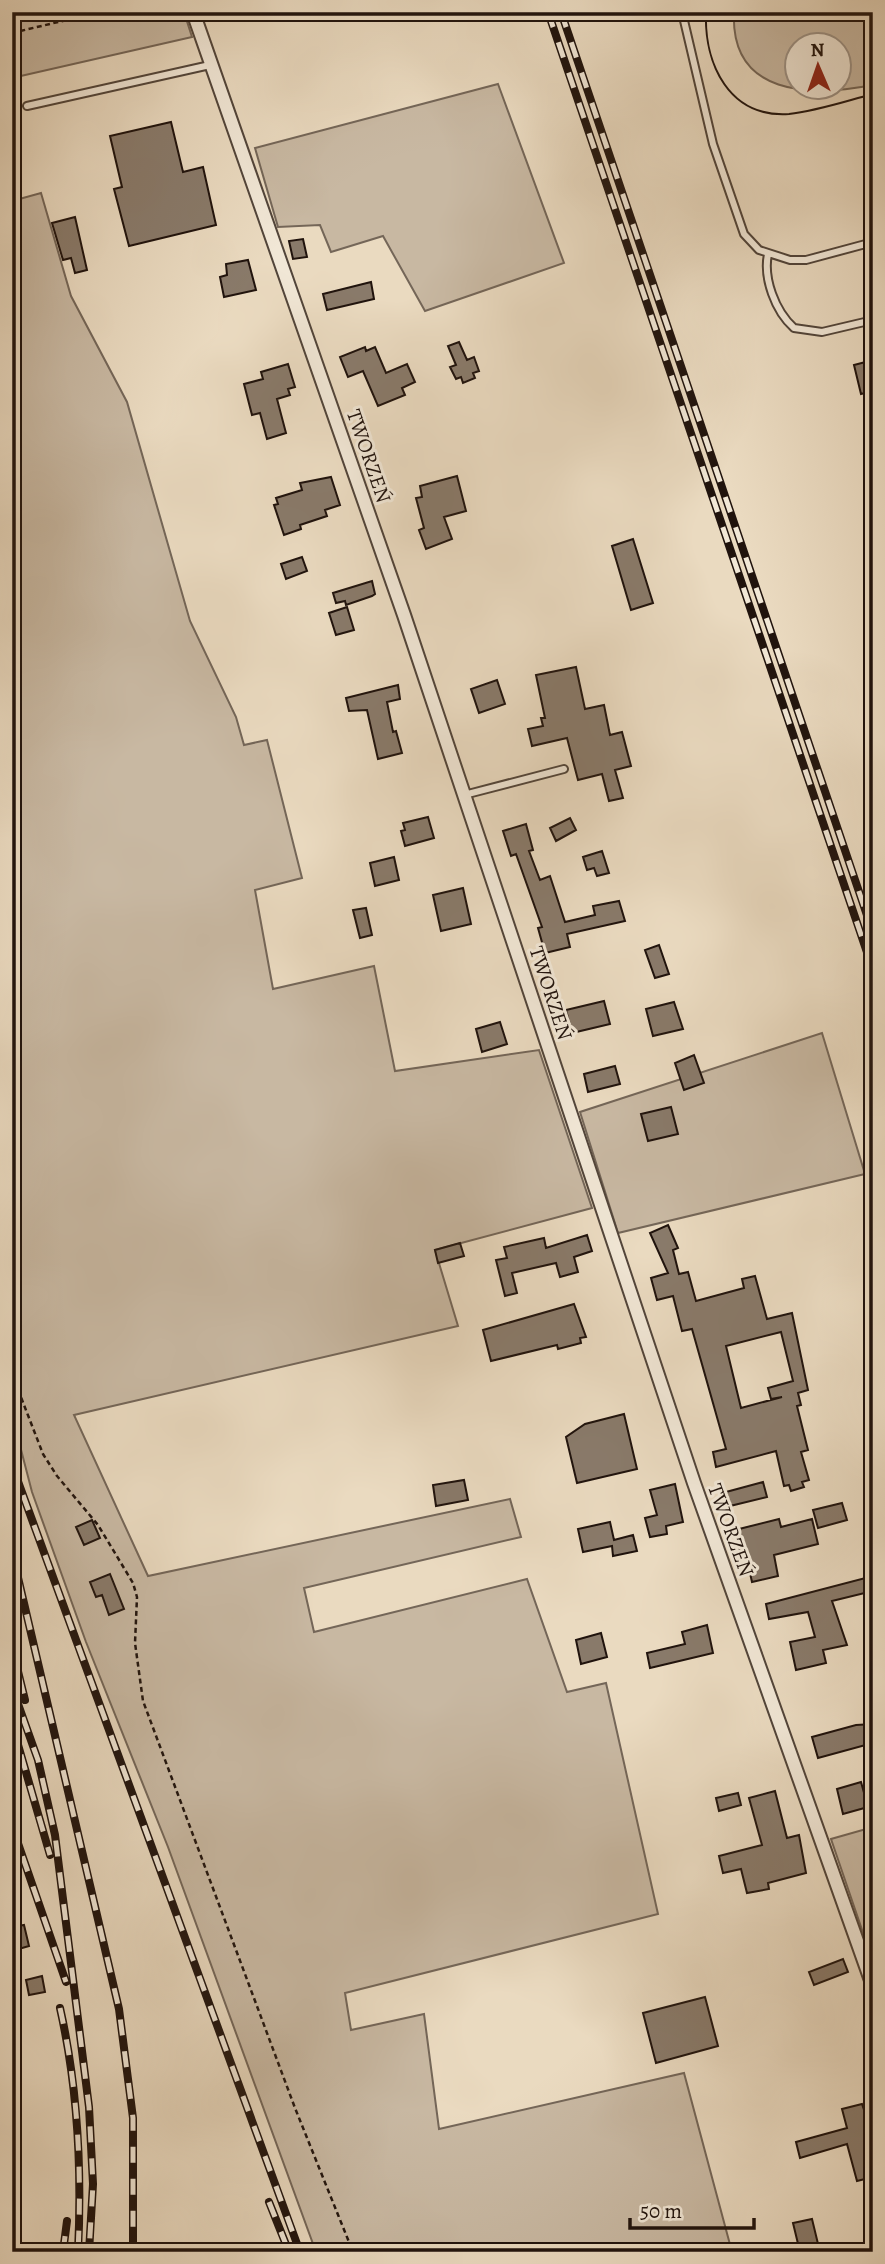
<svg xmlns="http://www.w3.org/2000/svg" width="885" height="2264" viewBox="0 0 885 2264" font-family="Alegreya,serif">
<rect width="100%" height="100%" fill="#eadac0"/>
<filter id="stains"><feTurbulence type="fractalNoise" baseFrequency=".00286" numOctaves="4"/><feColorMatrix values="0 0 0 0 .2 0 0 0 0 .09 0 0 0 0 .02 0 0 0 .5 -.17"/></filter>
<radialGradient id="worn" r=".72"><stop offset=".6" stop-color="#630" stop-opacity="0"/><stop offset="1" stop-color="#630" stop-opacity=".3"/></radialGradient>
<path fill="#c8b8a2" stroke="#746658" stroke-width="2" fill-rule="evenodd" d="M49,12H184L192,37L12,78V21Z
M734,12H873V85C810,97 730,96 734,12ZM798,46H840V88H798Z
M498,84L564,263L425,311L383,236L331,252L320,225L278,227L255,148Z
M41,193L71,296L127,402L190,621L236,717L244,745L267,740L302,878L255,890L273,989L374,966L395,1071L539,1050L592,1208L435,1250L458,1326L74,1415L148,1576L510,1499L521,1537L304,1588L314,1632L527,1579L567,1692L606,1683L658,1914L345,1993L351,2030L424,2014L439,2129L684,2073L732,2252H316L168,1847L86,1642L32,1492L12,1415V201Z
M822,1033L865,1174L618,1233L580,1112Z
M873,1827V1962L831,1839Z"/>
<path fill="#897a6a" stroke="#20130d" stroke-width="2" fill-rule="evenodd" d="M171,122L183,172L203,167L216,225L129,246L114,189L122,187L110,136Z
M75,217L87,270L75,273L71,258L63,260L52,223Z
M303,239L307,257L293,259L289,241Z
M248,260L256,290L224,297L220,277L227,275L226,264Z
M371,282L374,299L327,310L323,294Z
M459,342L467,360L474,357L479,371L473,373L475,378L463,383L461,377L456,379L450,367L456,365L448,346Z
M365,347L366,351L375,347L386,373L407,364L415,382L402,388L405,395L378,406L363,371L348,377L340,357Z
M873,360V391L861,394L854,365Z
M288,364L295,387L288,389L290,395L277,399L286,433L267,439L260,413L252,415L244,384L263,379L261,372Z
M457,476L466,511L444,517L452,539L426,549L419,530L424,528L416,498L422,497L420,486Z
M331,477L340,505L325,510L327,516L300,525L301,529L284,535L274,505L278,504L276,498L302,490L300,483Z
M633,539L653,603L631,610L612,546Z
M302,557L307,571L286,579L281,564Z
M372,581L375,594L372,596L346,605L345,601L336,603L333,593Z
M347,607L354,630L336,635L329,613Z
M576,667L585,709L604,705L610,735L622,732L631,766L615,770L623,798L609,801L602,774L578,780L567,738L532,746L528,729L543,726L541,718H545L536,675Z
M497,680L505,704L479,713L471,689Z
M398,685L400,699L387,702L393,732L396,731L402,753L378,759L367,710L349,711L346,698Z
M428,817L434,838L405,846L401,831L405,830L403,823Z
M570,818L576,830L556,841L550,828Z
M526,824L533,850L529,851L540,880L550,876L565,922L595,915L593,906L619,901L625,921L567,934L570,947L545,953L538,928L542,927L516,854L511,856L503,831Z
M602,851L609,873L597,876L594,868L587,870L583,857Z
M394,857L399,880L375,886L370,863Z
M463,888L471,924L441,931L433,895Z
M366,908L372,935L360,938L353,910Z
M659,945L669,974L655,978L645,950Z
M604,1001L610,1024L572,1033L566,1010Z
M674,1002L683,1029L653,1036L646,1009Z
M500,1022L507,1044L482,1052L476,1029Z
M694,1055L704,1083L684,1090L675,1063Z
M615,1066L620,1084L588,1092L584,1074Z
M671,1107L678,1134L648,1141L641,1114Z
M668,1225L678,1248L673,1250L679,1274L688,1272L696,1301L744,1288L742,1279L755,1276L767,1319L792,1313L808,1390L798,1393L801,1405L797,1406L808,1450L801,1452L809,1480L802,1482L804,1487L791,1491L789,1485L784,1486L776,1451L716,1467L713,1452L726,1449L692,1329L682,1331L673,1296L657,1300L651,1278L668,1273L650,1233ZM781,1332L793,1381L768,1388L771,1399L782,1397L741,1408L726,1346Z
M587,1235L592,1251L574,1257L578,1272L560,1277L556,1263L512,1273L517,1293L505,1296L496,1260L507,1258L504,1247L544,1238L546,1248Z
M460,1243L464,1256L438,1263L435,1250Z
M574,1304L586,1337L580,1338L581,1343L558,1349L557,1345L491,1361L483,1330Z
M624,1414L637,1469L577,1483L566,1437L585,1424Z
M464,1480L468,1500L436,1506L433,1485Z
M763,1482L767,1497L730,1506L726,1492Z
M675,1484L683,1522L666,1526L667,1534L650,1537L645,1518L657,1515L650,1490Z
M842,1503L847,1520L818,1528L813,1510Z
M779,1519L781,1527L812,1519L818,1544L774,1555L778,1576L752,1582L745,1551L740,1552L735,1530Z
M92,1520L100,1538L84,1545L76,1527Z
M610,1522L614,1540L633,1535L637,1551L613,1556L612,1546L583,1552L578,1529Z
M110,1574L124,1609L109,1615L102,1595L96,1597L90,1582Z
M873,1576V1591L832,1601L847,1645L823,1650L826,1663L796,1670L790,1642L815,1637L808,1612L769,1619L766,1604Z
M707,1625L713,1653L650,1668L647,1653L685,1644L682,1632Z
M601,1633L607,1657L581,1664L576,1640Z
M873,1724V1743L818,1758L812,1737L856,1725Z
M861,1782L868,1807L843,1814L837,1789Z
M775,1791L787,1838L799,1835L806,1873L768,1883L769,1889L747,1893L741,1869L723,1873L719,1856L762,1845L749,1798Z
M738,1793L741,1805L719,1811L716,1798Z
M24,1925L29,1946L12,1951V1927Z
M843,1959L848,1972L814,1985L809,1972Z
M42,1976L45,1992L29,1995L26,1980Z
M705,1997L718,2046L656,2063L643,2013Z
M862,2104L873,2136V2177L857,2181L847,2144L800,2158L796,2142L847,2128L842,2109Z
M812,2219L819,2248L800,2252L793,2223Z"/>
<g fill="none" stroke-linecap="round" stroke-linejoin="round">
<defs>
<path id="service" d="M682,12L713,144L744,234L759,250L790,260H806L873,242
M27,106L210,65
M768,254C763,278 775,311 794,328L822,332L873,320
M464,795L564,769"/>
<path id="minor" d="M193,12L404,615L694,1483L873,1986"/>
</defs>
<use href="#service" stroke="#52453a" stroke-width="10"/>
<use href="#minor" stroke="#52453a" stroke-width="16"/>
<path stroke="#20130d" stroke-width="2.5" stroke-dasharray="5 3.5" stroke-linecap="butt" d="M12,33L100,12
M12,1374L43,1454L57,1476L98,1525L133,1583L137,1597L135,1643L143,1701L295,2108L353,2252"/>
<use href="#service" stroke="#f1e7d6" stroke-width="6"/>
<use href="#minor" stroke="#f1e7d6" stroke-width="12"/>
<path stroke="#20130d" stroke-width="2" d="M706,12C704,64 729,118 789,114C817,111 846,101 873,94
M12,17L33,12"/>
<defs>
<path id="rail" d="M548,12L873,970
M561,12L873,933
M12,1465L300,2252
M12,1552L119,2009L133,2118V2252
M12,1647L25,1700
M12,1687L38,1760L55,1835L89,2107L93,2184L89,2252
M12,1724L50,1855
M12,1826L66,1982
M60,2008C78,2088 82,2170 78,2252
M269,2202L289,2252
M63,2252L67,2221"/>
</defs>
<use href="#rail" stroke="#20130d" stroke-width="8"/>
<use href="#rail" stroke="#f1e7d6" stroke-width="5" stroke-dasharray="16" stroke-linecap="butt"/>
</g>
<g text-anchor="middle" stroke-width="6" stroke-linejoin="round" paint-order="stroke">
<g font-size="21" fill="#20130d" stroke="#f1e7d6">
<text transform="translate(369 456) rotate(71)" y="7">TWORZEŃ</text>
<text transform="translate(551 993) rotate(72)" y="7">TWORZEŃ</text>
<text transform="translate(731 1530) rotate(70)" y="7">TWORZEŃ</text>
</g>
</g>
<rect width="885" height="2264" fill="none" stroke="#eadac0" stroke-width="42"/>
<rect x="14" y="14" width="857" height="2236" fill="none" stroke="#20130d" stroke-width="3.5"/>
<rect x="21" y="21" width="843" height="2222" fill="none" stroke="#20130d" stroke-width="2"/>
<g transform="translate(818 66) rotate(358)"><circle r="33" fill="#f1e7d6" stroke="#9d9286" stroke-width="2"/>
<path d="M0-5L12 26L0 18L-12 26Z" fill="#8f2418"/>
<text y="-10" font-size="19" font-weight="bold" text-anchor="middle" fill="#20130d">N</text>
</g>
<path d="M630 2218v10h124v-10" fill="none" stroke="#20130d" stroke-width="3.5"/>
<text x="640" y="2218" font-size="21" fill="#20130d" stroke="#f1e7d6" stroke-width="5" paint-order="stroke">50 m</text>
<rect width="100%" height="100%" filter="url(#stains)"/>
<rect width="100%" height="100%" fill="url(#worn)"/>
</svg>
